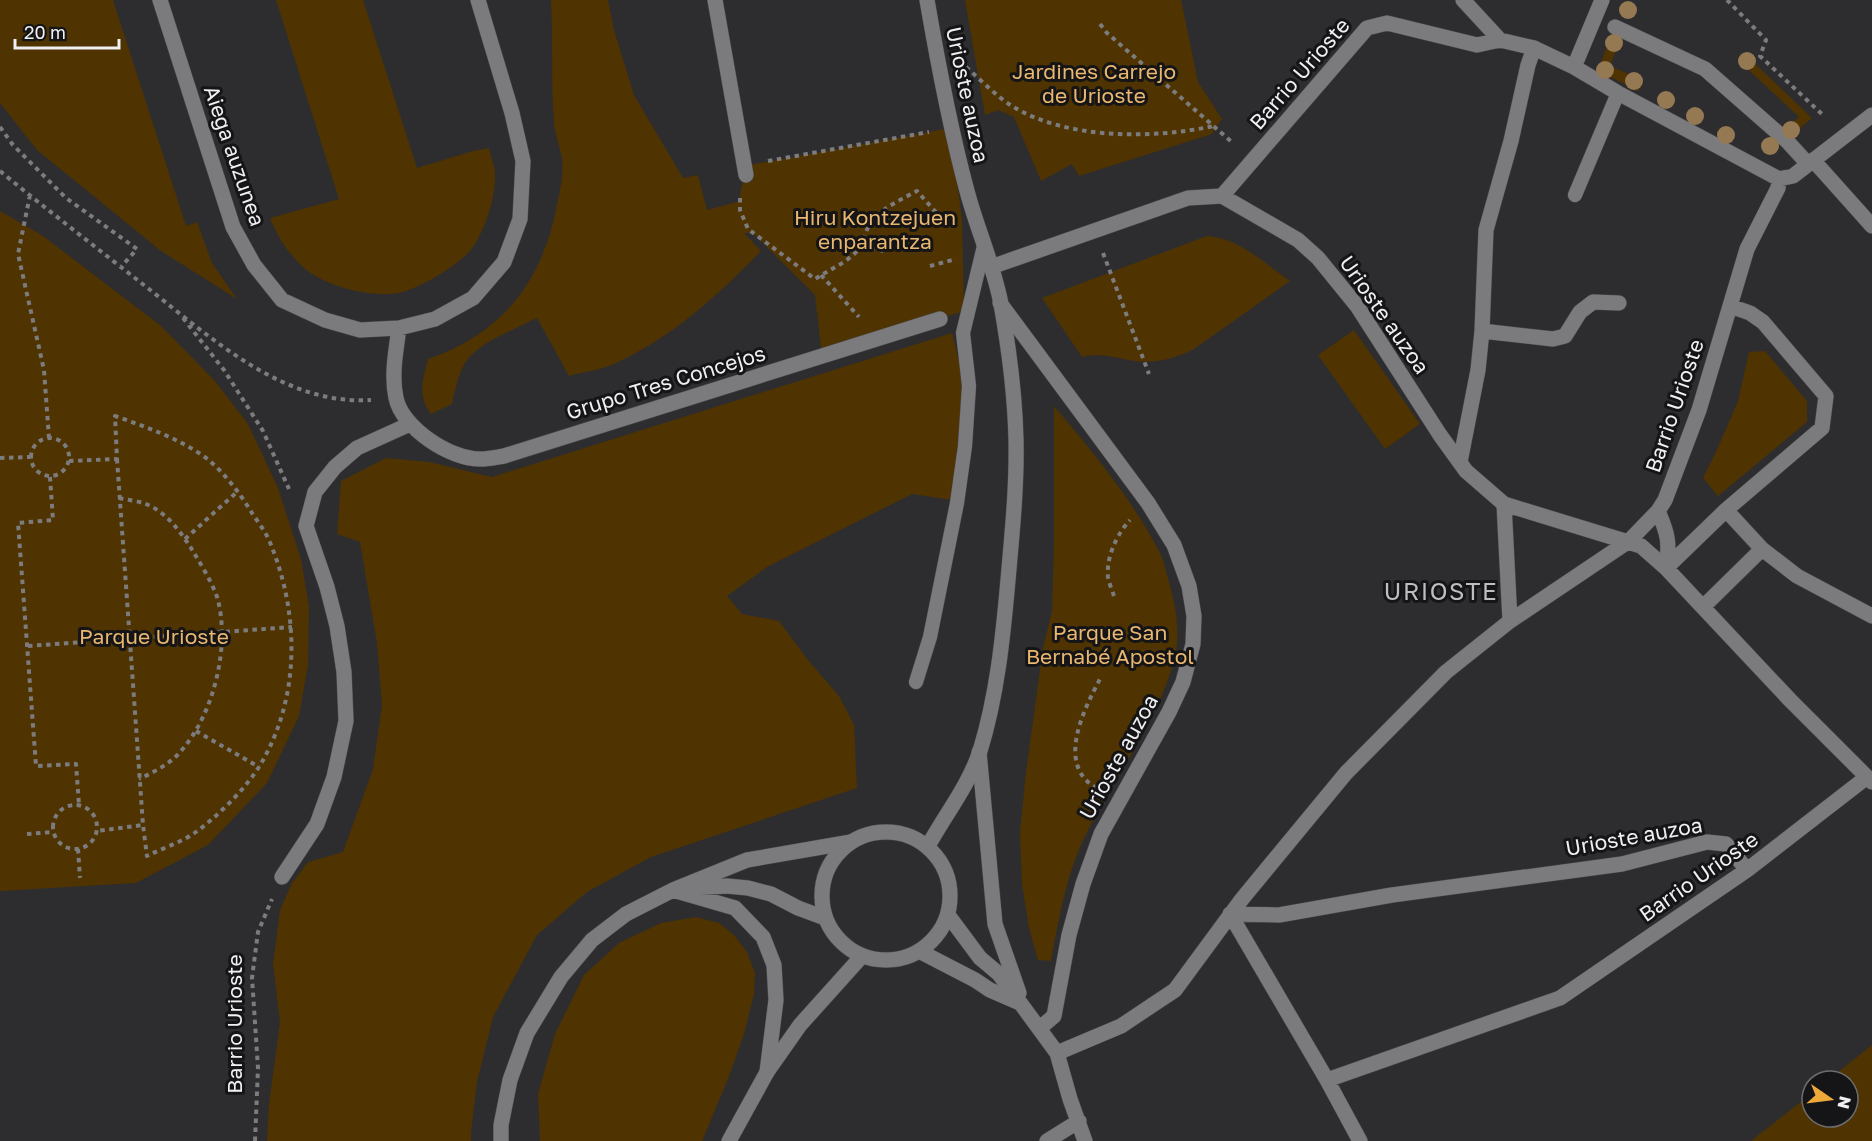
<svg xmlns="http://www.w3.org/2000/svg" width="1872" height="1141" viewBox="0 0 1872 1141" font-family="'Golos Text',sans-serif">
<rect width="100%" height="100%" fill="#2d2d30"/>
<path fill="#4f3300" d="M0,0H113L186,226L197,222L212,263L237,299L161,251L37,150L0,103Z
M276,0H363L417,168L473,151L489,148C491,157 495,166 495,175C496,197 484,235 469,252C455,267 423,286 403,292C374,299 325,287 303,267C288,253 278,238 270,218L339,199Z
M551,0H608L614,30L634,95L683,178L698,175L707,210L740,201C739,188 746,179 744,166L950,128L962,221L964,311L822,356L815,295L753,233H744L761,251C717,296 673,337 614,364C601,370 583,372 569,376L537,318C514,330 480,341 465,363C458,375 455,390 452,404L431,414C417,396 423,379 428,359C500,335 541,283 556,210C559,194 564,176 562,160C561,148 555,136 554,124C551,83 553,41 551,0Z
M965,0H1181L1198,82L1222,119L1212,134L1079,176L1072,164L1041,181L1014,117L998,110L985,115Z
M1611,34L1621,38L1610,66L1643,80L1639,91L1598,71Z
M1746,55L1812,118L1792,135L1784,128L1799,117L1740,62Z
M0,211L43,236L161,326L215,381L248,424L278,488L301,559L309,607L308,665L299,716L267,783L208,845L136,883L0,891Z
M1207,236C1239,238 1264,263 1290,281L1194,349C1174,359 1153,365 1129,360C1112,357 1099,353 1082,357L1042,298Z
M1354,330L1420,424L1385,449L1318,355Z
M952,333L961,370V416L952,500L912,494L767,567L727,596L742,614L779,621L808,660L839,696L854,725L857,788L651,857L587,892L537,935L493,1017L477,1082L471,1132V1141H267L269,1104L280,1022L273,964L280,910L292,883L308,862L343,852L373,769L382,705L377,643L360,542L337,534L341,481L386,458L429,462L492,477Z
M1765,351L1807,401V422L1718,496L1703,478L1716,452L1738,401L1749,352Z
M1054,406C1093,452 1132,499 1160,553C1164,561 1166,571 1168,579C1175,601 1180,628 1176,651C1163,715 1117,773 1088,830C1067,871 1059,917 1051,961L1038,960L1029,928L1022,884L1020,833L1026,772L1043,648L1052,611L1054,546Z
M696,917L719,923L734,935L747,952L755,973L754,994L744,1034L728,1079L702,1141H540L538,1094L555,1034L584,975L619,943L661,923Z
M1872,1045V1141H1751L1812,1093V1117H1848V1081H1827Z"/>
<g fill="none" stroke-linecap="round" stroke-linejoin="round">
<defs>
<path id="service" d="M1575,195L1618,93
M916,682L930,637L957,503L965,446L969,386L963,333L984,246"/>
<path id="pedestrian" d="M1615,27L1705,69L1787,141L1808,164
M1482,331L1553,339L1565,336L1580,312L1593,302L1619,303
M1460,462L1478,370L1482,331L1486,230L1511,141L1528,65L1534,48"/>
<path id="minor" d="M160,0L233,227L254,265L282,300L325,320L360,330L399,328L435,319L473,298L504,262L520,219L523,161L512,113L478,0
M715,0L746,175
M1463,0L1500,40
M1574,67L1602,0
M1813,160L1872,226
M1779,179L1793,176L1872,115
M1222,196L1367,28L1387,23L1477,45L1500,40L1534,48L1574,67L1618,93L1779,179
M991,267L1188,198L1222,196L1298,240L1318,258L1357,306L1440,435L1466,471L1504,504L1641,546L1666,568L1790,700L1872,782
M1000,303L1148,503L1174,545L1189,586L1194,616L1193,644L1183,682L1169,712L1101,834L1083,884L1069,935L1054,1016L1040,1028
M399,328C396,351 391,375 396,398C402,428 451,460 481,459C489,459 497,457 504,456L940,319
M1504,504L1510,621
M1726,510L1762,549L1797,576L1872,616
M1658,511C1668,534 1670,543 1666,568
M1666,568L1726,510L1822,428L1826,396L1763,322L1750,313L1730,306
M1703,607L1762,549
M979,752L995,924L1019,993
M282,877L317,824L334,777L346,721L344,672L337,626L327,587L306,526L315,492L335,467L357,448L410,424
M691,888L727,886L748,888L771,894L798,908L825,918
M673,890L735,908L763,937L774,965L776,1000L767,1072
M1230,914L1279,915L1392,895L1622,864L1707,842L1726,844L1747,870
M1230,914L1327,1080L1360,1141
M948,915L980,958L999,974L1057,1053L1070,1099L1085,1141
M919,951L975,980L990,990L1020,1003
M1057,1053L1121,1026L1175,990L1242,899L1346,773L1446,672L1510,621L1629,541L1658,511L1665,500L1699,410L1747,249L1778,188L1779,179
M1327,1080L1560,998L1747,870L1867,777
M501,1141V1125L510,1080L527,1033L561,977L592,940L626,914L673,890L747,860L851,842
M1047,1141L1079,1121"/>
<path id="tertiary" d="M927,0C938,64 950,128 967,191C977,229 994,266 1001,304C1009,349 1015,395 1016,440C1017,487 1012,534 1008,580C1003,637 997,696 980,751C969,785 945,815 928,846
M822 896a64 64 0 1 1 128 0a64 64 0 1 1-128 0Z
M729,1141L767,1072L800,1025L862,956"/>
</defs>
<use href="#service" stroke="#4a4a4c" stroke-width="15"/>
<use href="#pedestrian" stroke="#4a4a4c" stroke-width="16"/>
<use href="#minor" stroke="#4a4a4c" stroke-width="16"/>
<use href="#tertiary" stroke="#4a4a4c" stroke-width="16"/>
<path stroke="#7c7c7e" stroke-width="4" stroke-dasharray="4.5 4.5" stroke-linecap="butt" d="M1727,0L1766,40L1760,56L1824,116
M1100,24L1107,33L1234,144
M966,67C981,80 996,96 1012,106C1067,140 1153,139 1214,126
M0,127L13,145L66,198L137,249L121,267
M768,161L929,132
M0,171C46,209 93,245 140,282C206,333 281,406 371,400
M30,195L18,254L44,370L49,438
M740,198V210L748,229L815,279C827,271 841,265 852,256C864,246 863,232 873,220C884,207 902,199 917,191L949,227
M862,245L883,251
M1103,253L1149,374
M930,266L956,259
M821,275L859,317
M183,318L224,370L263,431L289,489
M31 457a19 19 0 1 1 38 0a19 19 0 1 1-38 0Z
M0,458L30,457
M117,459L143,825
M69,461L117,459L115,416C146,427 175,437 202,455C222,469 239,492 252,513C258,522 265,531 269,540C300,613 301,698 259,767C245,789 218,816 196,832C182,842 163,848 147,856L143,825L97,831
M50,477L53,520L18,523L36,766L76,764L79,805
M119,498C128,500 138,501 146,504C166,512 180,531 191,548C200,563 211,580 217,597C231,644 214,714 181,751C170,764 154,772 139,779
M185,539L238,491
M1114,596C1112,590 1109,583 1108,577C1106,557 1117,534 1130,520
M28,646L292,627
M196,731L259,767
M1097,788C1055,766 1084,709 1100,679
M53 827a22 22 0 1 1 44 0a22 22 0 1 1-44 0Z
M27,834L53,832
M78,849L80,878
M255,1141L258,1068L252,978L258,932L272,899"/>
<use href="#service" stroke="#7b7b7e" stroke-width="14"/>
<use href="#pedestrian" stroke="#7b7b7e" stroke-width="15"/>
<use href="#minor" stroke="#7b7b7e" stroke-width="15"/>
<use href="#tertiary" stroke="#7b7b7e" stroke-width="15"/>
</g>
<g fill="#947953">
<circle cx="1628" cy="10" r="9"/>
<circle cx="1614" cy="43" r="9"/>
<circle cx="1747" cy="61" r="9"/>
<circle cx="1605" cy="70" r="9"/>
<circle cx="1634" cy="81" r="9"/>
<circle cx="1666" cy="100" r="9"/>
<circle cx="1695" cy="116" r="9"/>
<circle cx="1791" cy="130" r="9"/>
<circle cx="1726" cy="135" r="9"/>
<circle cx="1770" cy="146" r="9"/>
</g>
<g text-anchor="middle" stroke-width="6" stroke-linejoin="round" paint-order="stroke">
<g font-size="21" fill="#e9b76f" stroke="#151517">
<text x="1094" y="79">Jardines Carrejo<tspan x="1094" dy="24">de Urioste</tspan></text>
<text x="875" y="225">Hiru Kontzejuen<tspan x="875" dy="24">enparantza</tspan></text>
<text x="1110" y="640">Parque San<tspan x="1110" dy="24">Bernabé Apostol</tspan></text>
<text x="154" y="644">Parque Urioste</text>
</g>
<g font-size="21" fill="#f0f0f2" stroke="#151517">
<text transform="translate(1300 74) rotate(-49)" y="7">Barrio Urioste</text>
<text transform="translate(967 95) rotate(78)" y="7">Urioste auzoa</text>
<text transform="translate(234 156) rotate(71)" y="7">Aiega auzunea</text>
<text transform="translate(1384 315) rotate(55)" y="7">Urioste auzoa</text>
<text transform="translate(666 383) rotate(-17)" y="7">Grupo Tres Concejos</text>
<text transform="translate(1675 406) rotate(-71)" y="7">Barrio Urioste</text>
<text transform="translate(1119 757) rotate(-61)" y="7">Urioste auzoa</text>
<text transform="translate(1634 837) rotate(-10)" y="7">Urioste auzoa</text>
<text transform="translate(1699 877) rotate(-35)" y="7">Barrio Urioste</text>
<text transform="translate(235 1024) rotate(-90)" y="7">Barrio Urioste</text>
</g>
<g font-size="24" letter-spacing="1.5" fill="#bebec1" stroke="#151517">
<text x="1441" y="600">URIOSTE</text>
</g>
</g>
<g transform="translate(1830 1099) rotate(104)"><circle r="28" fill="#151517" stroke="#6d6d6f" stroke-width="1.5"/>
<path d="M0-4.5L10 22L0 15L-10 22Z" fill="#eca93a"/>
<text y="-9" font-size="16" font-weight="bold" text-anchor="middle" fill="#f0f0f2">N</text>
</g>
<path d="M15 39v9h104v-9" fill="none" stroke="#f0f0f2" stroke-width="3"/>
<text x="24" y="39" font-size="18" fill="#f0f0f2" stroke="#151517" stroke-width="4.5" paint-order="stroke">20 m</text>
</svg>
